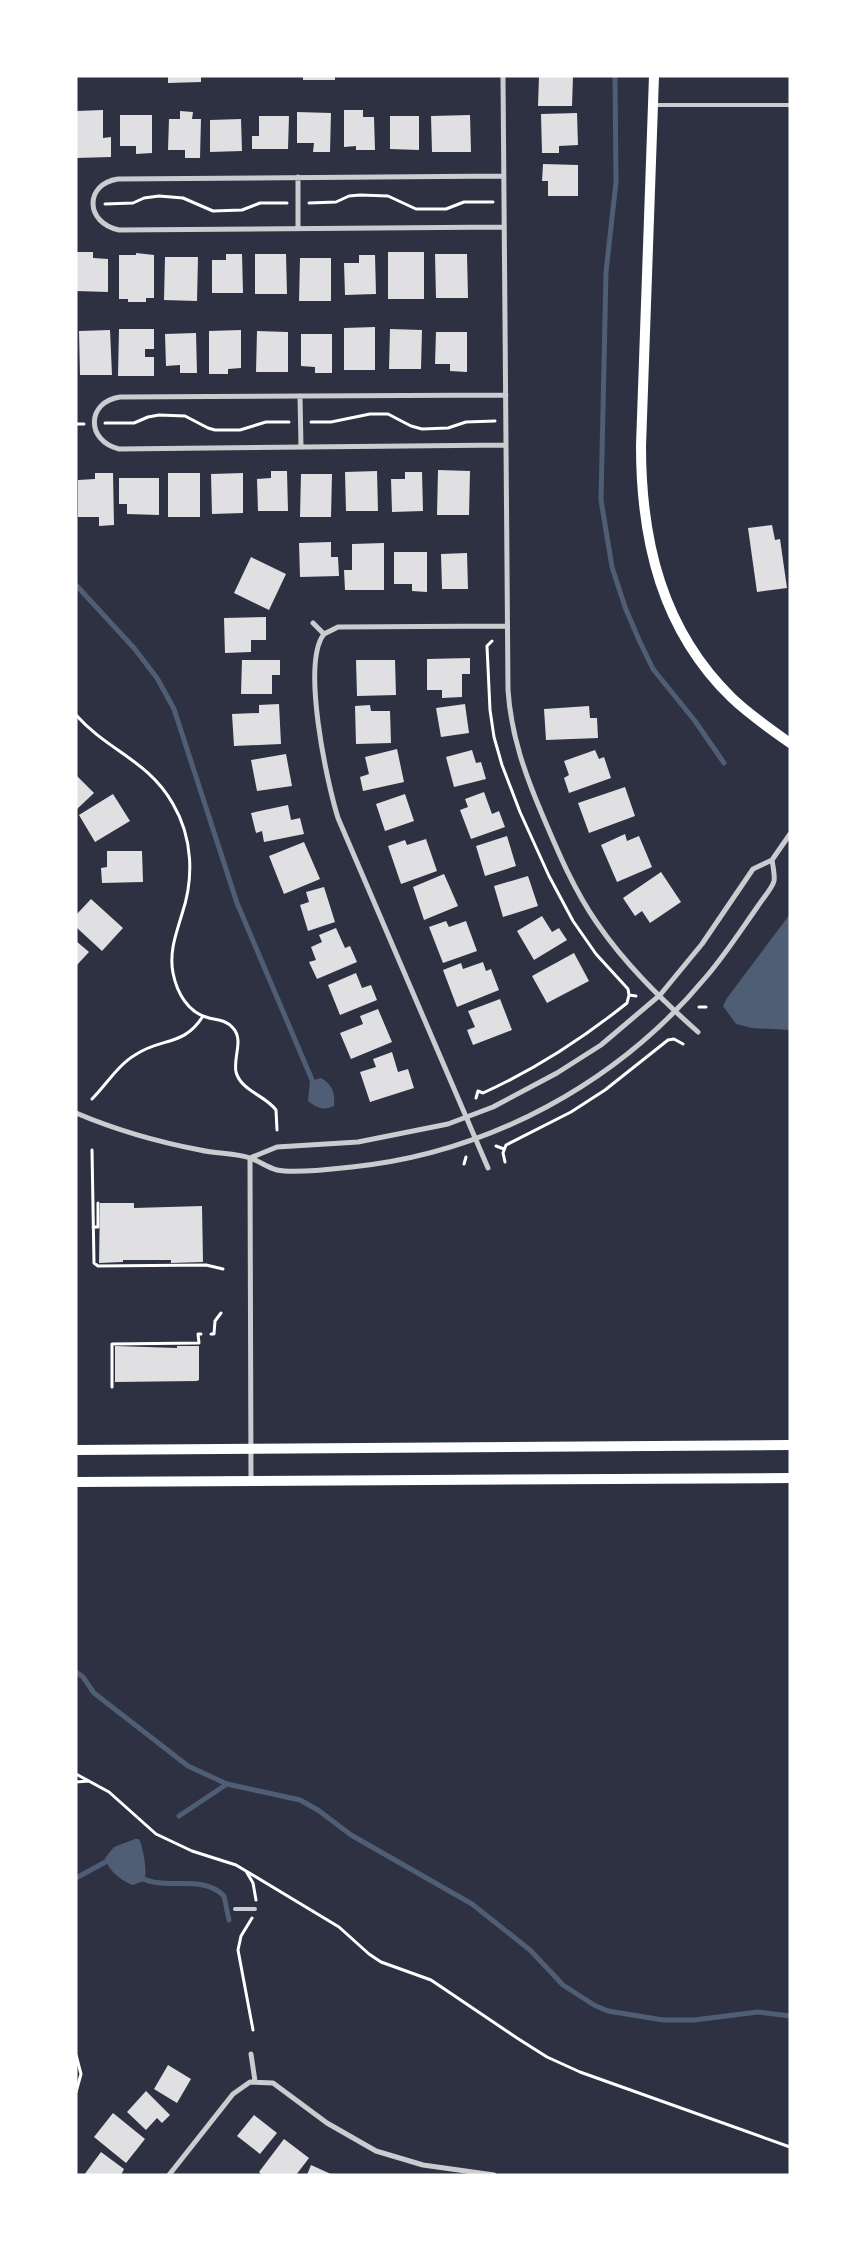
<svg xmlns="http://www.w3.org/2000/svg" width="866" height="2251" viewBox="0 0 866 2251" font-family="Jost,sans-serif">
<rect width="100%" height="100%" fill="#2d3142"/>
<path fill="#4f5d75" d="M790,914V1030L752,1028L736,1024L723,1006L727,998Z
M321,1078C333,1085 335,1093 334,1106C323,1111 317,1108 308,1101L310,1081Z
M135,1839H139C143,1847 148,1873 144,1881L133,1885C121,1881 108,1870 105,1858L114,1847Z"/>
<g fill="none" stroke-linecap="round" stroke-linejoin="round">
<path stroke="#4f5d75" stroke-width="5" d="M615,76L616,182L606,272L601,500L612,567L625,607L639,640L653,669L695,721L724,763
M76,585L134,648L157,678L174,709L237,903L315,1087
M76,1672L83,1677L94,1693L188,1766L227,1784L300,1800L318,1810L351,1835L472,1904L530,1950L563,1985L594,2005L608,2011L663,2020H694L758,2012L790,2016
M179,1816L227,1784
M140,1877C165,1892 202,1873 224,1896L229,1920
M76,1878L111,1859"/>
</g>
<path fill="#e0e0e3" d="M168,76H201V82L168,83Z
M303,76H335V80H303Z
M539,76H573L572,106H538Z
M103,110V138L111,137V157L76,158V111Z
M344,110H363V117H374L375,150H356V146L344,147Z
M180,111L193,112L192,119H201L200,158H185V150H168L169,119H180Z
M297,112L331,113L330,152H313L314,143H297Z
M577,113L578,145L559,146V153H542L541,114Z
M120,115H152V153L136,154V146H120Z
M470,115L471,152H432L431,116Z
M259,116H289L288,149H252V136H259Z
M390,116H419V150L390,149Z
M241,119L242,151L210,152V120Z
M543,164L578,165V196H548V181H542Z
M77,252H93V258L108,259V292L76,291Z
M388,252H424V299H388Z
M136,253L154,255V298H146V302H128V299H119V255H136Z
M226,254H242L243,293H212V260H226Z
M255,254H286L287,294H255Z
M435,254H467L468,298H436Z
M359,255H375L376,294L345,295L344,263H359Z
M165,257H198L197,301L164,300Z
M300,258H331V301H299Z
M375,327V370H344V328Z
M119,329H154V349H145V357H154V376H118Z
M390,329L422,330L421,369H389Z
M110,330L112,375H80L79,331Z
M241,330V368L228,369V374H209V331Z
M257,331L288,332V372H256Z
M436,332H467V372L450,371V364H435Z
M196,333L197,373H180V365L166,366L165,334Z
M301,334H332V373H315V367L301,366Z
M438,470L470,471L469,515H437Z
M271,471H287L288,511H258L257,479L271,478Z
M377,471L378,511H346L345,472Z
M405,472H422L423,511L392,512L391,479H405Z
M95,473H113L114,525L99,526V517H78V480L95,479Z
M168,473H200V517H168Z
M243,473V513L212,514L211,474Z
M301,474H332L331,517H300Z
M119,478H159V515L127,514V504H119Z
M772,525L775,540L780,539L787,588L757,592L748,528Z
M331,542V557H338L339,576L300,577L299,543Z
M384,543V590H345L344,570H352V544Z
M394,552H427V592L412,591V584H394Z
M467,553L468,589H442L441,554Z
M251,557L286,574L269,610L234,593Z
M266,617V640H251V652L225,653L224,618Z
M470,658V674H462V697L442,698V690H427V659Z
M242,660H280V675H272V694H241Z
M356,660H395L396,695L357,696Z
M279,704L281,744L234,746L232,714L259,713V705Z
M465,704L469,733L441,737L436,708Z
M370,705L371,711H390L391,743L356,744L355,706Z
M589,706L590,718H597L598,738L546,740L544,709Z
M397,749L404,782L363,791L360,777L369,774L365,757Z
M472,750L476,763L481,762L486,779L454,787L446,757Z
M595,750L599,759L604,757L611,778L569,793L564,778L569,775L564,761Z
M286,754L292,786L257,791L251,760Z
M76,775L94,793L76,810Z
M625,787L635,816L589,833L578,803Z
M484,792L492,814L499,811L505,827L471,839L460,810L468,807L465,799Z
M113,794L130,821L95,842L79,815Z
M405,794L414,821L385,831L376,804Z
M288,805L291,820L300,818L304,834L264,842L262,831L256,833L251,813Z
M625,834L627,841L639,836L652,867L617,882L601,845Z
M507,836L516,866L485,876L476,846Z
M426,839L437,871L401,884L388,846L405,840L407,845Z
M304,842L320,879L284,894L269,856Z
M107,851H142L143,882L102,883L101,868L107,867Z
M661,872L681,902L650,923L642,911L635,916L623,898Z
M444,874L458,906L424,920L413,887Z
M528,876L538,906L503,917L494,886Z
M324,887L335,922L308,931L300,905L309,902L306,892Z
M91,899L123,928L102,951L76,927V915Z
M542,916L552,932L559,928L567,940L534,960L517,931Z
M446,921L449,927L466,921L477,951L443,963L429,927Z
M336,928L345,948L350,946L357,962L317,979L309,962L316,960L311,947L322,942L319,935Z
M76,941L89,952L76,966Z
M574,953L589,981L547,1003L532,976Z
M483,962L486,971L491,969L499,990L457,1007L443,970L461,963L463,969Z
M356,973L362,988L371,985L377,1000L340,1015L328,985Z
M500,999L512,1030L473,1045L467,1030L475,1027L468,1011Z
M378,1009L392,1042L351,1059L340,1033L363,1024L360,1016Z
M392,1052L398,1072L408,1069L414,1088L370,1102L360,1072L376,1067L373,1059Z
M100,1203H134V1208L202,1206L203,1262L171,1263V1260H123V1262L99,1263Z
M115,1346L177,1348V1346H199V1380L197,1381L115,1382Z
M168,2065L191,2079L177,2103L154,2089Z
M146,2091L170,2115L162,2123L157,2118L146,2130L127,2112Z
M113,2113L145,2139L126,2163L94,2137Z
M254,2115L277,2133L260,2154L237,2136Z
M284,2139L309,2158L296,2175H262L259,2172Z
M101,2152L124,2169L121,2175H84Z
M311,2165L333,2175H307Z"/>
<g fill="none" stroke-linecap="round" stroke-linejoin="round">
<path stroke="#fff" stroke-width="3" d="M309,203L336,202L349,196L360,195L388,196L416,209H446L464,202H493
M105,204L133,203L144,198L159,196L183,198L213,211L242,210L260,203H287
M311,422H331L370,414H388L411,426L422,429L448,428L466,422L495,421
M105,423H134L148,417L159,415L185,416L208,428L215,430H240L266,422H289
M76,424H84
M492,641L487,646L490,710L494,737L502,765L520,812L549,876L573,921L596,954L628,989L629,995
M76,715C108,751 148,760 173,804C193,838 194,878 182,914C176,934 169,952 173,973C177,993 188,1013 209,1018C218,1020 226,1020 233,1028C244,1040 233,1057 236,1072C241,1091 265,1095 276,1110L277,1130
M699,1007H706
M476,1098L478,1091L483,1093C536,1069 582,1039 627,1003L629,995L636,996
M92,1099C106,1085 118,1065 135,1055C161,1037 184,1047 203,1016
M496,1146L504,1149
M92,1150L94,1263L98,1266L206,1265L223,1269
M505,1162L503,1153L506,1145L571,1112L605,1090L668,1040L674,1039L683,1044
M464,1164L466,1157
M93,1227H98V1203
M211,1334H214L215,1321L221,1313
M112,1387V1344L199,1343L198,1334H201
M76,1774L109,1792L156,1834L192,1851L236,1865L246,1871L253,1883L256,1900
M76,1782L89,1781
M246,1871L339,1927L369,1954L381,1962L431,1980L517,2038L547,2057L580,2072L790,2147
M252,1918L241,1936L238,1950L253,2030
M76,2055L81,2074L76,2092"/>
<path stroke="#caccd0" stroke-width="4" d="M654,105H790
M235,1909H255"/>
<path stroke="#caccd0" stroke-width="5" d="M503,76L508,690C511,735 525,774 542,814C558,852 574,890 597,923C625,964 661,999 698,1032
M504,176L118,179C84,184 85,223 119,230L504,227
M298,177V228
M506,395L120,397C86,402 86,441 119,449L506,445
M300,396L301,447
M313,623L324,634
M76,1113C116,1130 158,1142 200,1150C217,1154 235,1153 250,1158C259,1161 268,1168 277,1170C295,1174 333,1169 352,1167C489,1153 618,1083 706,977C725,955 741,930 758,906C762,899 772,889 774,881C775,876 773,866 772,860
M250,1158L277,1147L358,1142L448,1124L493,1107L557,1073L601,1045L660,995L702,944L753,869L772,860L790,834
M250,1158L251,1480
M488,1168L338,818C327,783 301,663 324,634L338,627L507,626
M251,2054L255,2081
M169,2175L233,2094L250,2082L273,2083L327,2123L376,2151L423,2165L494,2175"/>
<path stroke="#fff" stroke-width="10" d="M654,76L641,446C641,541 662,630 732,698C750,715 770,729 790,743
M76,1450L790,1445
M76,1482L790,1478"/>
</g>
<rect width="866" height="2251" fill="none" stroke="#ffffff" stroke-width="155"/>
</svg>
